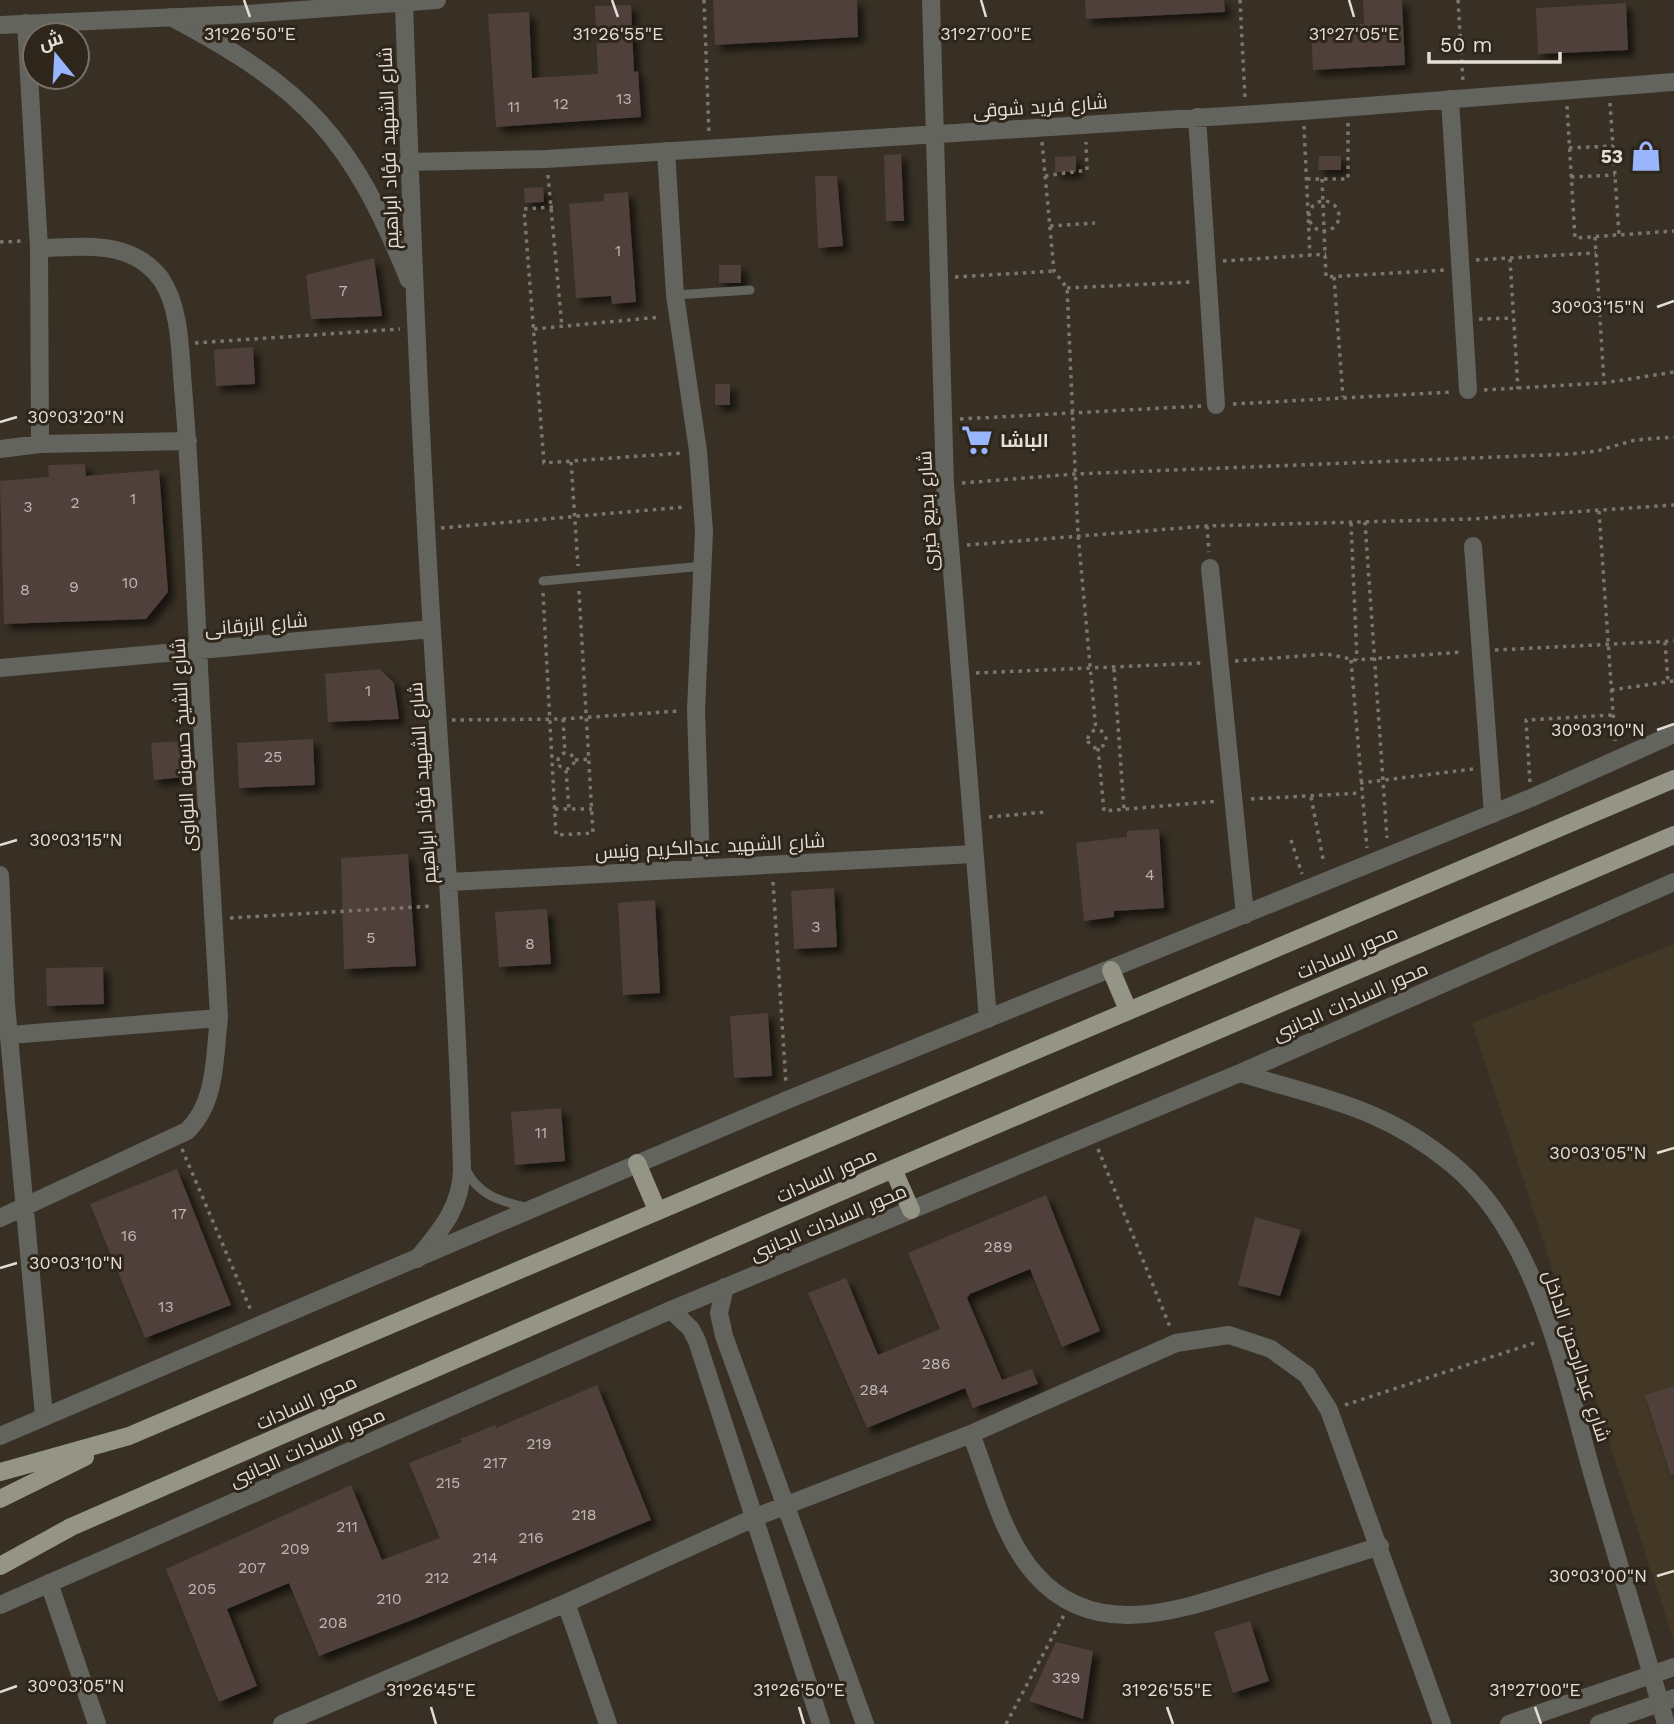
<svg xmlns="http://www.w3.org/2000/svg" width="1674" height="1724" viewBox="0 0 1674 1724" font-family="'Work Sans',Cairo,sans-serif">
<defs>
<filter id="shadow"><feDropShadow dx="6" dy="6" stdDeviation="3.5" flood-color="#0009"/></filter>
</defs>
<rect width="100%" height="100%" fill="#383024"/>
<path fill="#433726" d="M1674,944V1641L1472,1023Z"/>
<path fill="#4f403b" filter="url(#shadow)" d="M713,0H857L858,37L715,45Z
M1085,0H1224L1225,12L1086,19Z
M1363,0H1402L1405,65L1313,70L1311,26L1364,24Z
M1626,3L1628,50L1538,54L1536,8Z
M631,5L634,72L638,71L641,117L496,127L488,14L529,12L532,78L598,74L595,6Z
M901,154L904,221H886L884,155Z
M1076,156V172H1055V157Z
M1319,156H1341V170H1318Z
M815,176H837L843,246L818,248Z
M543,187L544,202L525,203L524,188Z
M628,192L636,302L612,304L611,296L576,298L569,204L604,201V194Z
M374,258L382,316L311,319L306,275Z
M719,265H741V283H719Z
M253,347L255,384L216,386L214,350Z
M715,384H730V405H715Z
M85,464L86,476L159,470L168,592L146,619L4,624L0,481L49,477L48,465Z
M380,669L394,683L399,719L328,722L325,674Z
M313,739L315,785L239,788L237,743Z
M182,741L185,777L154,780L151,743Z
M1159,829L1164,908L1114,911V917L1084,921L1076,843L1127,837V831Z
M408,854L416,966L344,969L341,858Z
M834,888L837,947L794,949L791,891Z
M655,900L660,993L623,995L618,903Z
M547,909L551,964L499,967L495,912Z
M103,967L104,1004L47,1006L46,968Z
M768,1013L772,1076L734,1078L730,1016Z
M561,1108L565,1161L515,1165L511,1112Z
M177,1169L231,1305L145,1338L90,1204Z
M1046,1195L1100,1331L1062,1347L1030,1269L970,1294L967,1298L1002,1380L1032,1369L1038,1384L973,1408L965,1388L867,1428L808,1293L846,1278L878,1355L940,1329L908,1253Z
M1255,1217L1301,1230L1280,1296L1238,1285Z
M597,1385L651,1520L417,1618L319,1656L289,1583L227,1609L257,1686L219,1702L166,1569L351,1485L382,1560L440,1538L409,1463L462,1442L460,1439L495,1425L496,1428Z
M1674,1386V1475H1671L1645,1395Z
M1250,1621L1269,1681L1233,1693L1214,1632Z
M1056,1642L1093,1651L1083,1719L1029,1701Z"/>
<g fill="none" stroke-linecap="round" stroke-linejoin="round">
<path stroke="#7c756b" stroke-width="3.5" stroke-dasharray="3.5 5" stroke-linecap="butt" d="M704,0L709,134
M1240,0L1245,99
M1458,0L1463,82
M1610,103L1619,235
M1567,106L1575,238L1674,231
M1304,126L1310,256
M1042,142L1054,271L1067,288L1078,534L1096,731
M1569,148L1613,146
M548,175L562,327
M1045,176L1087,170L1086,142
M1571,177L1615,175
M1307,179H1348V123
M1322,179L1326,277L1446,270
M1309 216a15 15 0 1 1 30 0a15 15 0 1 1-30 0Z
M553,207L524,209L544,463L682,453
M1050,226L1095,223
M1595,237L1604,383
M0,242L23,241
M1510,259L1518,389
M1476,260L1596,253
M1223,261L1326,254
M955,277L1054,271
M1334,277L1343,397
M1067,288L1191,282
M1479,319L1513,318
M534,329L661,317
M195,343L400,329
M1484,390L1604,383L1674,372
M1233,404L1452,392
M960,419L1201,406
M571,462L578,566
M962,483L1075,474L1571,454L1597,451L1635,440L1674,437
M1599,511L1615,741
M1365,522L1387,838
M1351,523L1357,660
M1207,526L1209,552
M441,528L684,507
M967,545L1207,526L1471,519L1674,505
M543,593L556,835L593,833L579,591
M1665,642L1668,682
M1495,650L1674,641
M1351,660L1367,848
M1235,661L1327,654L1355,660L1463,652
M1114,669L1124,810
M976,673L1203,663
M1611,690L1674,681
M563,719L565,753
M452,720L563,719L679,711
M1088 739a9 9 0 1 1 18 0a9 9 0 1 1-18 0Z
M1098,748L1104,811L1219,801
M558 761a8 8 0 1 1 16 0a8 8 0 1 1-16 0Z
M575,760L589,759
M566,770L569,809
M1530,782L1526,720L1612,715
M1360,783L1473,769
M1311,797L1324,864
M1251,799L1361,793
M555,809H592
M989,817L1046,812
M1291,840L1302,874
M773,882L786,1084
M230,918L432,906
M182,1149L252,1313
M1098,1149L1170,1327
M1345,1405L1537,1342
M1006,1724L1064,1615"/>
<path stroke="#63645d" stroke-width="9" d="M675,295L750,290
M543,581L704,566
M465,1167C476,1195 502,1202 529,1208"/>
<path stroke="#63645d" stroke-width="18" d="M931,0L945,484L988,1019
M404,3C411,212 419,422 432,631C443,811 457,990 462,1170C461,1208 440,1231 417,1259
M171,17C307,89 351,137 409,280
M26,23L39,248L40,444
M1450,99L1468,390
M1197,117L1216,405
M666,151L675,295L698,451L704,531L696,710L701,866
M408,162L546,159L1303,111L1674,82
M0,449L40,444L188,441
M1473,546L1493,814
M1210,568L1245,915
M0,668L432,629
M0,875L6,1004L44,1416
M450,882L973,854
M10,1035L219,1018
M0,1218L187,1131C217,1102 214,1058 219,1018C212,887 203,757 197,626C193,546 190,467 183,388C180,354 181,308 161,279C131,239 84,247 39,248
M725,1287L719,1313L724,1336L865,1724
M671,1310L691,1329L697,1341L821,1724
M971,1434C989,1479 1002,1537 1035,1574C1096,1644 1185,1608 1258,1585C1299,1572 1340,1559 1380,1546
M49,1583L97,1724
M566,1603L608,1724
M282,1724L566,1603L756,1517L971,1434L1176,1343L1229,1335L1271,1349L1307,1375L1329,1410L1442,1724
M1509,1724L1674,1667
M1599,1724L1674,1698"/>
<path stroke="#63645d" stroke-width="18" d="M0,25L247,14L437,0
M1240,1073C1322,1098 1383,1107 1452,1164C1541,1237 1566,1385 1597,1490C1620,1568 1644,1646 1666,1724
M0,1436L787,1100L1531,798L1674,734
M0,1605L671,1310L1240,1073L1674,882"/>
<path stroke="#949587" stroke-width="18" d="M1111,970L1128,1010
M637,1163L657,1210
M893,1169L911,1210
M0,1472L129,1436L1674,779
M0,1499L85,1457
M0,1566L71,1527L893,1169L1674,835"/>
</g>
<path fill="none" stroke="#e4ded7" stroke-width="2.5" d="M244,0L250,17M612,0L618,17M981,0L986,17M1349,0L1354,17M1657,307L1674,301M0,422L17,417M1657,730L1674,724M0,845L17,840M1657,1153L1674,1148M0,1268L17,1263M1657,1576L1674,1571M0,1692L17,1686M431,1707L436,1724M799,1707L804,1724M1167,1707L1173,1724M1535,1707L1541,1724"/>
<defs>
<symbol id="shop-bare" viewBox="-9 -9 18 18"><path d="M-5-2.5h2.3a2.7 3.5 0 0 1 5.4 0H5L5.5 6h-11ZM-1.5-2.5h3a1.5 2.3 0 0 0-3 0Z" fill="#98b5fd" stroke="#2e261b" stroke-width="2.5" paint-order="stroke"/></symbol>
<symbol id="supermarket-bare" viewBox="-9 -9 18 18"><path d="M-6-5.5h2.5l.6 2H6L4.5 2H-2.5L-4.4-4H-6ZM-1.5 3.2a1.3 1.3 0 1 0 .1 0ZM3 3.2a1.3 1.3 0 1 0 .1 0Z" fill="#98b5fd" stroke="#2e261b" stroke-width="2.5" paint-order="stroke"/></symbol>
</defs>
<g fill-rule="evenodd">
<use href="#shop-bare" x="1624" y="134" width="44" height="44"/>
<use href="#supermarket-bare" x="955" y="418" width="44" height="44"/>
</g>
<g text-anchor="middle" stroke-width="6" stroke-linejoin="round" paint-order="stroke">
<g font-size="16" fill="#bfb6b0">
<text x="624" y="104">13</text>
<text x="561" y="109">12</text>
<text x="514" y="112">11</text>
<text x="618" y="256">1</text>
<text x="343" y="296">7</text>
<text x="133" y="504">1</text>
<text x="75" y="508">2</text>
<text x="28" y="512">3</text>
<text x="130" y="588">10</text>
<text x="74" y="592">9</text>
<text x="25" y="595">8</text>
<text x="368" y="696">1</text>
<text x="273" y="762">25</text>
<text x="1150" y="880">4</text>
<text x="816" y="932">3</text>
<text x="371" y="943">5</text>
<text x="530" y="949">8</text>
<text x="541" y="1138">11</text>
<text x="179" y="1219">17</text>
<text x="129" y="1241">16</text>
<text x="998" y="1252">289</text>
<text x="166" y="1312">13</text>
<text x="936" y="1369">286</text>
<text x="874" y="1395">284</text>
<text x="539" y="1449">219</text>
<text x="495" y="1468">217</text>
<text x="448" y="1488">215</text>
<text x="584" y="1520">218</text>
<text x="347" y="1532">211</text>
<text x="531" y="1543">216</text>
<text x="295" y="1554">209</text>
<text x="485" y="1563">214</text>
<text x="252" y="1573">207</text>
<text x="437" y="1583">212</text>
<text x="202" y="1594">205</text>
<text x="389" y="1604">210</text>
<text x="333" y="1628">208</text>
<text x="1066" y="1683">329</text>
</g>
<g font-size="19" fill="#e4ded7" stroke="#2e261b">
<text transform="translate(1040 106) rotate(-4)" y="7">شارع فريد شوقى</text>
<text transform="translate(388 148) rotate(-92)" y="7">شارع الشهيد فؤاد ابراهيم</text>
<text transform="translate(927 511) rotate(-93)" y="7">شارع بديع خيرى</text>
<text transform="translate(256 624) rotate(-5)" y="7">شارع الزرقانى</text>
<text transform="translate(183 745) rotate(-93)" y="7">شارع الشيخ حسونه النواوى</text>
<text transform="translate(422 783) rotate(-94)" y="7">شارع الشهيد فؤاد ابراهيم</text>
<text transform="translate(710 846) rotate(-3)" y="7">شارع الشهيد عبدالكريم ونيس</text>
<text transform="translate(1347 952) rotate(-23)" y="7">محور السادات</text>
<text transform="translate(1350 1001) rotate(-24)" y="7">محور السادات الجانبى</text>
<text transform="translate(826 1175) rotate(-24)" y="7">محور السادات</text>
<text transform="translate(828 1222) rotate(-23)" y="7">محور السادات الجانبى</text>
<text transform="translate(1577 1356) rotate(72)" y="7">شارع عبدالرحمن الداخل</text>
<text transform="translate(306 1402) rotate(-24)" y="7">محور السادات</text>
<text transform="translate(307 1447) rotate(-24)" y="7">محور السادات الجانبى</text>
</g>
<g font-size="19" font-weight="bold" fill="#e4ded7" stroke="#2e261b" text-anchor="end">
<text x="1623" y="163">53</text>
<text x="1000" y="447" text-anchor="start">الباشا</text>
</g>
</g>
<g font-size="18" text-anchor="middle" fill="#e4ded7" stroke="#2e261b" stroke-width="6" stroke-linejoin="round" paint-order="stroke">
<text x="250" y="40">31°26'50"E</text>
<text x="618" y="40">31°26'55"E</text>
<text x="986" y="40">31°27'00"E</text>
<text x="1354" y="40">31°27'05"E</text>
<text x="1598" y="313">30°03'15"N</text>
<text x="76" y="423">30°03'20"N</text>
<text x="1598" y="736">30°03'10"N</text>
<text x="76" y="846">30°03'15"N</text>
<text x="1598" y="1159">30°03'05"N</text>
<text x="76" y="1269">30°03'10"N</text>
<text x="1598" y="1582">30°03'00"N</text>
<text x="76" y="1692">30°03'05"N</text>
<text x="431" y="1696">31°26'45"E</text>
<text x="799" y="1696">31°26'50"E</text>
<text x="1167" y="1696">31°26'55"E</text>
<text x="1535" y="1696">31°27'00"E</text>
</g>
<g transform="translate(56 56) rotate(342)"><circle r="33" fill="#2e261b" stroke="#777066" stroke-width="2"/>
<path d="M0-5L12 26L0 18L-12 26Z" fill="#98b5fd"/>
<text y="-10" font-size="19" font-weight="bold" text-anchor="middle" fill="#e4ded7">ش</text>
</g>
<path d="M1429 52v10h131v-10" fill="none" stroke="#e4ded7" stroke-width="3.5"/>
<text x="1440" y="52" font-size="21" fill="#e4ded7" stroke="#2e261b" stroke-width="5" paint-order="stroke">50 m</text>
</svg>
